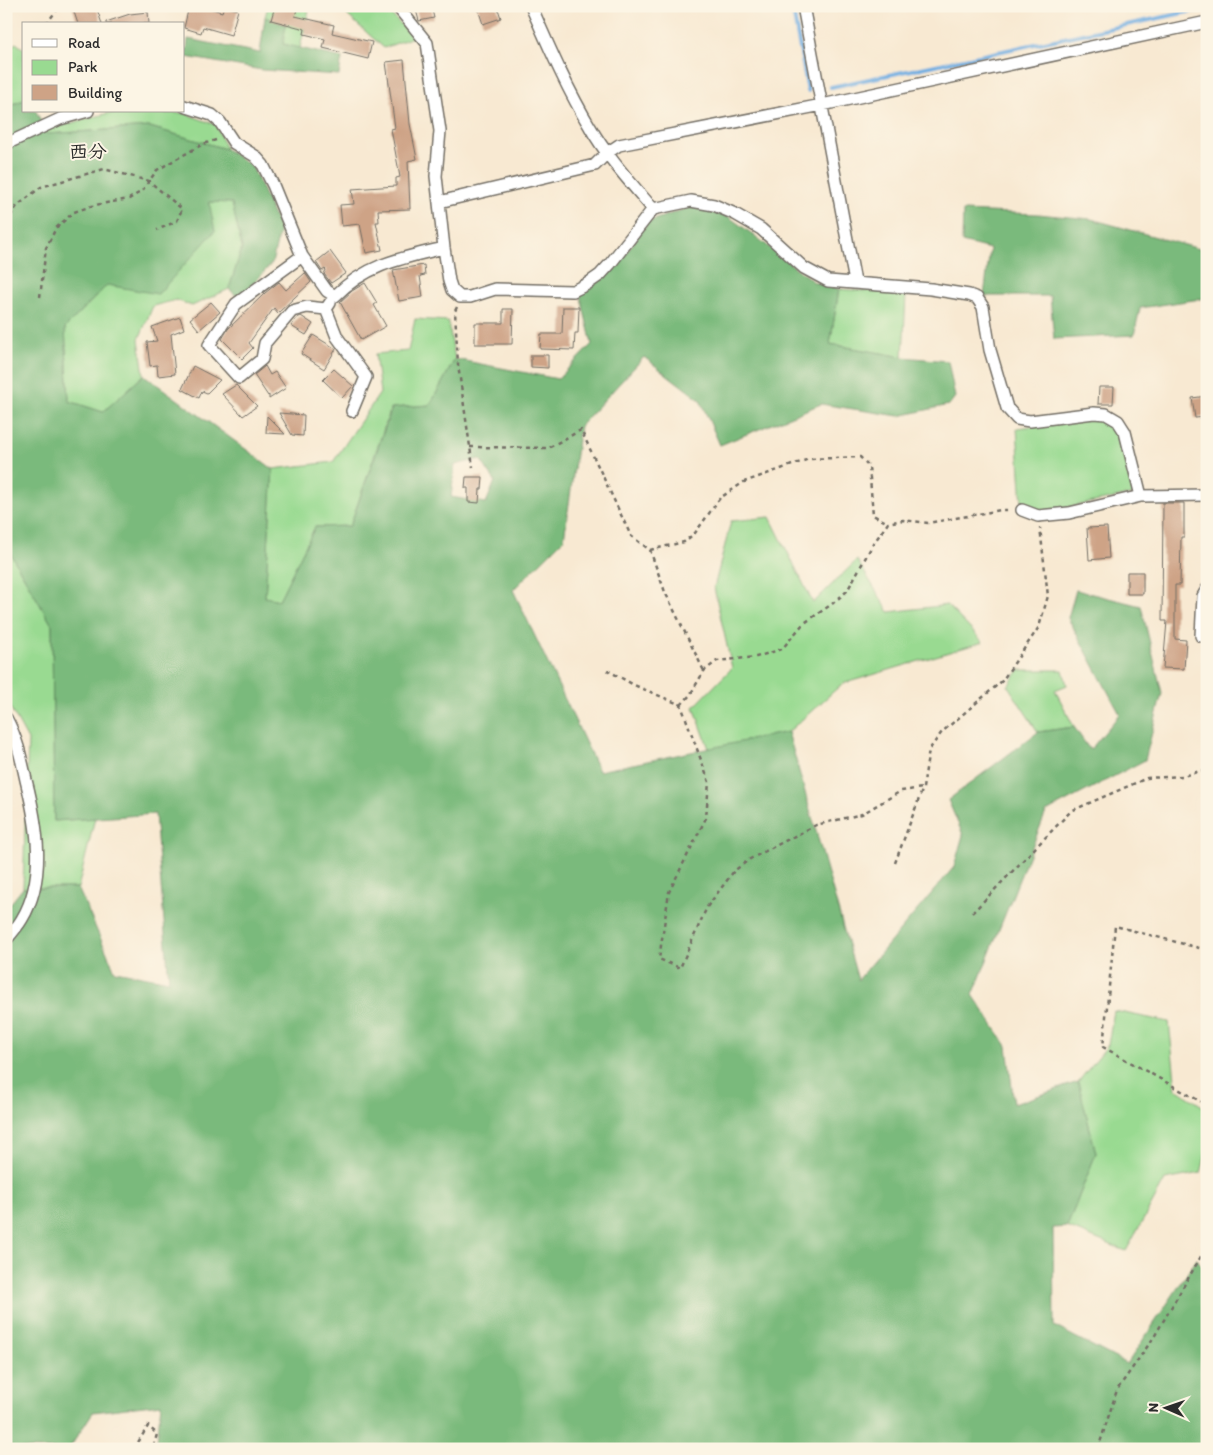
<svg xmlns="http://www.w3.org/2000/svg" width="1213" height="1455" viewBox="0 0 1213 1455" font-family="Itim,'Klee One',sans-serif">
<rect width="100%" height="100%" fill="#fcf5e5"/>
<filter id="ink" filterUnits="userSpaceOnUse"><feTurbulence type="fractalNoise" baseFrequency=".02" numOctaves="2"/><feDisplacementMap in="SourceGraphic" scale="10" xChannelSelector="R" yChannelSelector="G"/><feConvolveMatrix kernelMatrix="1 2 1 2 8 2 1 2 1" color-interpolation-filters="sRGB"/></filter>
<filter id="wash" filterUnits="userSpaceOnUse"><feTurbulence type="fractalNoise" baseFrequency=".0096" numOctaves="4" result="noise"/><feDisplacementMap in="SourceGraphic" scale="20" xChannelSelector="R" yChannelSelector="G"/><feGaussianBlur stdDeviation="1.12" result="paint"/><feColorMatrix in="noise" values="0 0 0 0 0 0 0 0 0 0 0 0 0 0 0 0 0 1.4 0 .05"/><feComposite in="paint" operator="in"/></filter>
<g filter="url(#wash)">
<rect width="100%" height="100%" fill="#f8e9d2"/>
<path fill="#99da91" stroke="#62825e" d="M268,6H310L300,48L283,44L265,17Z
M352,6H383L413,37L384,48L346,14Z
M16,43L24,49V100L6,106V50Z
M109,113H184L216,125L226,149L150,127L47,134L45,130Z
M209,202L232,203L242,248L229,289L192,306L176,300L153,306L139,339L144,375L103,412L69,401L65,328L107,285Z
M839,289L906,294L903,357L830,344Z
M415,319L448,321L455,359L430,405L391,408L350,526L315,527L279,600L265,597L273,469L333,462L380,393L375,354L408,351Z
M1097,418L1117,427L1135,494L1044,512L1022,505L1017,428Z
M770,517L813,603L857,560L889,612L947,605L983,642L842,684L788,732L709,749L694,707L732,668L714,588L731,521Z
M6,546L52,625L54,821L95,818L78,888H23L28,740L6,700Z
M1019,670H1063L1067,685L1055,690L1074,727L1038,732L1008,686Z
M1114,1011L1169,1022L1176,1089L1207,1109V1149L1201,1173L1165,1180L1126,1251L1067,1227L1096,1153L1078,1082L1108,1045Z"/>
<path fill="#7aba7b" stroke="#527253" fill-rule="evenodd" d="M265,17L286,25L283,44L342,58L339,75L262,70L186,57L188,39L260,53Z
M24,100V111H36L47,134L150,127L226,149L252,166L280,230L272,263L240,299L229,289L242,248L232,203L209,202L215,231L158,294L107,285L65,328L69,401L103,412L144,375L273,469L265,597L279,600L315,527L350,526L392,408L430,405L455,359L558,379L592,344L580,294L615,269L648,222L690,207L729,217L755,236L814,282L839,289L830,344L903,357L948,361L955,397L949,405L899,416L821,404L720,445L700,400L644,357L580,426L564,539L513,590L599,771L788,732L858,980L954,867L963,835L948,800L1038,732L1074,727L1090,750L1120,714L1068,618L1076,590L1141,606L1162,693L1145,760L1046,812L973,995L1007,1046L1014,1104L1078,1082L1096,1153L1067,1227L1053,1228L1054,1326L1127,1364L1197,1259L1207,1274V1449H156L161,1404L93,1412L69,1449H6V909L23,888H78L115,971L169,981L155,814L54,821L52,625L6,546V107ZM480,459L495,481L486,503L451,497L455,465Z
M963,211L1037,214L1091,219L1207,251V298L1140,308L1134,335L1054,339L1050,296H984L990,249L962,242Z"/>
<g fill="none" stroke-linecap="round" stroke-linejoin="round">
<path stroke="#6fade2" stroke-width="4" d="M792,6L808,91
M831,87L1207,8"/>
</g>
<g id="blocks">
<path fill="#cea386" d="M72,6H96L102,24H78Z
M189,6H203L222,12L224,6L238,10L231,35L203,27L201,33L184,28Z
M275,6H298L295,16L334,25L332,33L372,42L368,59L323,48L325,39L304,34L305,29L271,20Z
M415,6H431L434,18L419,21Z
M477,6H497L501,18L483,24Z
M148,12L149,24H106V22L130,14Z
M404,60L410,124L417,159L408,161L410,209L378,210L379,222H376L382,250L366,253L360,224L342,226L340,205L354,204L352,189L396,186V178L400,177L391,129L395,128L386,62Z
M330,251L346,273L331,283L324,274L326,270L325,269L322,271L316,262Z
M424,265L425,275L420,276L423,297L399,301L393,270Z
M305,273L311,282L278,313L274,308L249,343L253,348L242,359L222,339L228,329L265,293L279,282L286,290Z
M365,283L377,303L374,305L386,326L361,340L340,302L352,291Z
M211,302L220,312L199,330L190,319Z
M563,307H579L578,333H575L574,350L540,349L541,334H562Z
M503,309H513L512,344H475V323H503Z
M301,316L313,324L306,335L291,326L297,318Z
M180,317L184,329L171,334L175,374L158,376L157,365L150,366L147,342L157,341L152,327Z
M313,335L336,349L324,369L301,354Z
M531,355H548V368L531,367Z
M193,366L220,380L207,393L202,391L199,398L182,389Z
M265,366L270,375L275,372L286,388L269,399V395L268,396L254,375Z
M334,369L353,386L342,398L323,380Z
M236,385L257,406L243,416L222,394Z
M1099,387H1114L1113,404H1098Z
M1207,396V417L1195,418L1192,398Z
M279,413L304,415L303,436L292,435Z
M267,416L285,434L266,433Z
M466,477H483L482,489H480L479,503L468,502V488H465Z
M1163,503H1184V537H1181L1180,585H1175V639L1186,640L1184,669L1163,668L1167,621H1162Z
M1107,527L1109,558L1089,560L1087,528Z
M1127,572H1143V594H1127Z"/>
</g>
</g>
<g filter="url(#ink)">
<use href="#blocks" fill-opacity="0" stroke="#736e65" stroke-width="1"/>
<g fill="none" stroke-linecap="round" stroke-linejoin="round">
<defs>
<path id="street" d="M397,6L427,43L440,131L436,176L444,248L449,281L452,290L460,297H470L495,289L573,291L587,284L600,275L610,264L653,209L691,201L714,205L735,214L761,229L804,268L828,281L931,289L969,295L977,298L983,307L990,350L1007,408L1017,419L1030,421L1094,413L1106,414L1118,421L1125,432L1141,496
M531,6C549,47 567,89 590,127C607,157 631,183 653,209
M803,6L855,282
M184,106L212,115L220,122L234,143L255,156L263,165L273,185L302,256L327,291L335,296C367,264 402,258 444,248
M6,144L60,119L88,111
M439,202L595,165L607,153L619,145L822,105L1207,22
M302,256L236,304L209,345L239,378L262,359L265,343L292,311L307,307L326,309
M330,303L326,309L337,337L366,377L352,411
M1022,510L1038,516L1069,513L1141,496L1207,495
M1201,636L1203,596L1207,589
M6,718C17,738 21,757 26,780C37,824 47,877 22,919C18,926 12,933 6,940"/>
</defs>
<use href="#street" stroke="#736e65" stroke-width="14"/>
<path stroke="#736e65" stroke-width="2.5" stroke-dasharray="4 4" stroke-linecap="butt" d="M46,24L60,6
M23,42H24
M6,223L17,206L41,187L104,169L149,181L182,209L177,221L157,230
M40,297L46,248L56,228L74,212L95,205L129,199L142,191L157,170L203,144L219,139
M457,307L455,311L458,365L473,467
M470,447L548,448L581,430L631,536L650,550L665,592L704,671
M650,550L684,542L695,533L720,498L744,482L809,459L860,457L869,466L873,515L888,523
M607,670L634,685L681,705L709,782L706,818L669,892L659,959L680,968L707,907L734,871L750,859L816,825L862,814L901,791L923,788
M681,705L690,695L704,671L717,661L756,657L782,649L803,624L832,604L847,591L873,544L888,523L903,520L928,523L1001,510H1010
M895,863L923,788L929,750L942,732L1002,681L1039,627L1048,596L1040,528
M972,913L1071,811L1147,778L1183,776L1207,769
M1207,950L1115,926L1103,1047L1207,1105
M134,1449L148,1426L157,1434L153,1449
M1098,1449L1117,1390L1154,1337L1207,1246"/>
<use href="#street" stroke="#fff" stroke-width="11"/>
</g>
</g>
<g text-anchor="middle" stroke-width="4" stroke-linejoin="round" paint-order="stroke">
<g font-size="19" font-weight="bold" fill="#2b2b2b" stroke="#fcf5e5">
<text x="88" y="158">西分</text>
</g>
</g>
<rect width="1213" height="1455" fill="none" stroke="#fcf5e5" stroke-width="25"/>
<rect x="22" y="22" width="162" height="90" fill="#fcf5e5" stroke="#a8a49b"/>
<rect x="32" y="39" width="25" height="8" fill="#ffffff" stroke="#a8a49b"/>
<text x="68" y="48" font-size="15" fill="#2b2b2b">Road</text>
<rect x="32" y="60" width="25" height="15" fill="#99da91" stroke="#a8a49b"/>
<text x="68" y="72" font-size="15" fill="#2b2b2b">Park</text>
<rect x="32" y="85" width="25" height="15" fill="#cea386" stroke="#a8a49b"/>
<text x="68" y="98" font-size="15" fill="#2b2b2b">Building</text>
<g transform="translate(1166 1408) rotate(272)" stroke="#fcf5e5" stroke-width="4" paint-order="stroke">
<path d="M0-4L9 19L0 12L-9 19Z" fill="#2b2b2b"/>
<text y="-8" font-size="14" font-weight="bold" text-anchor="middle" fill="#2b2b2b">N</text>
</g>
</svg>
